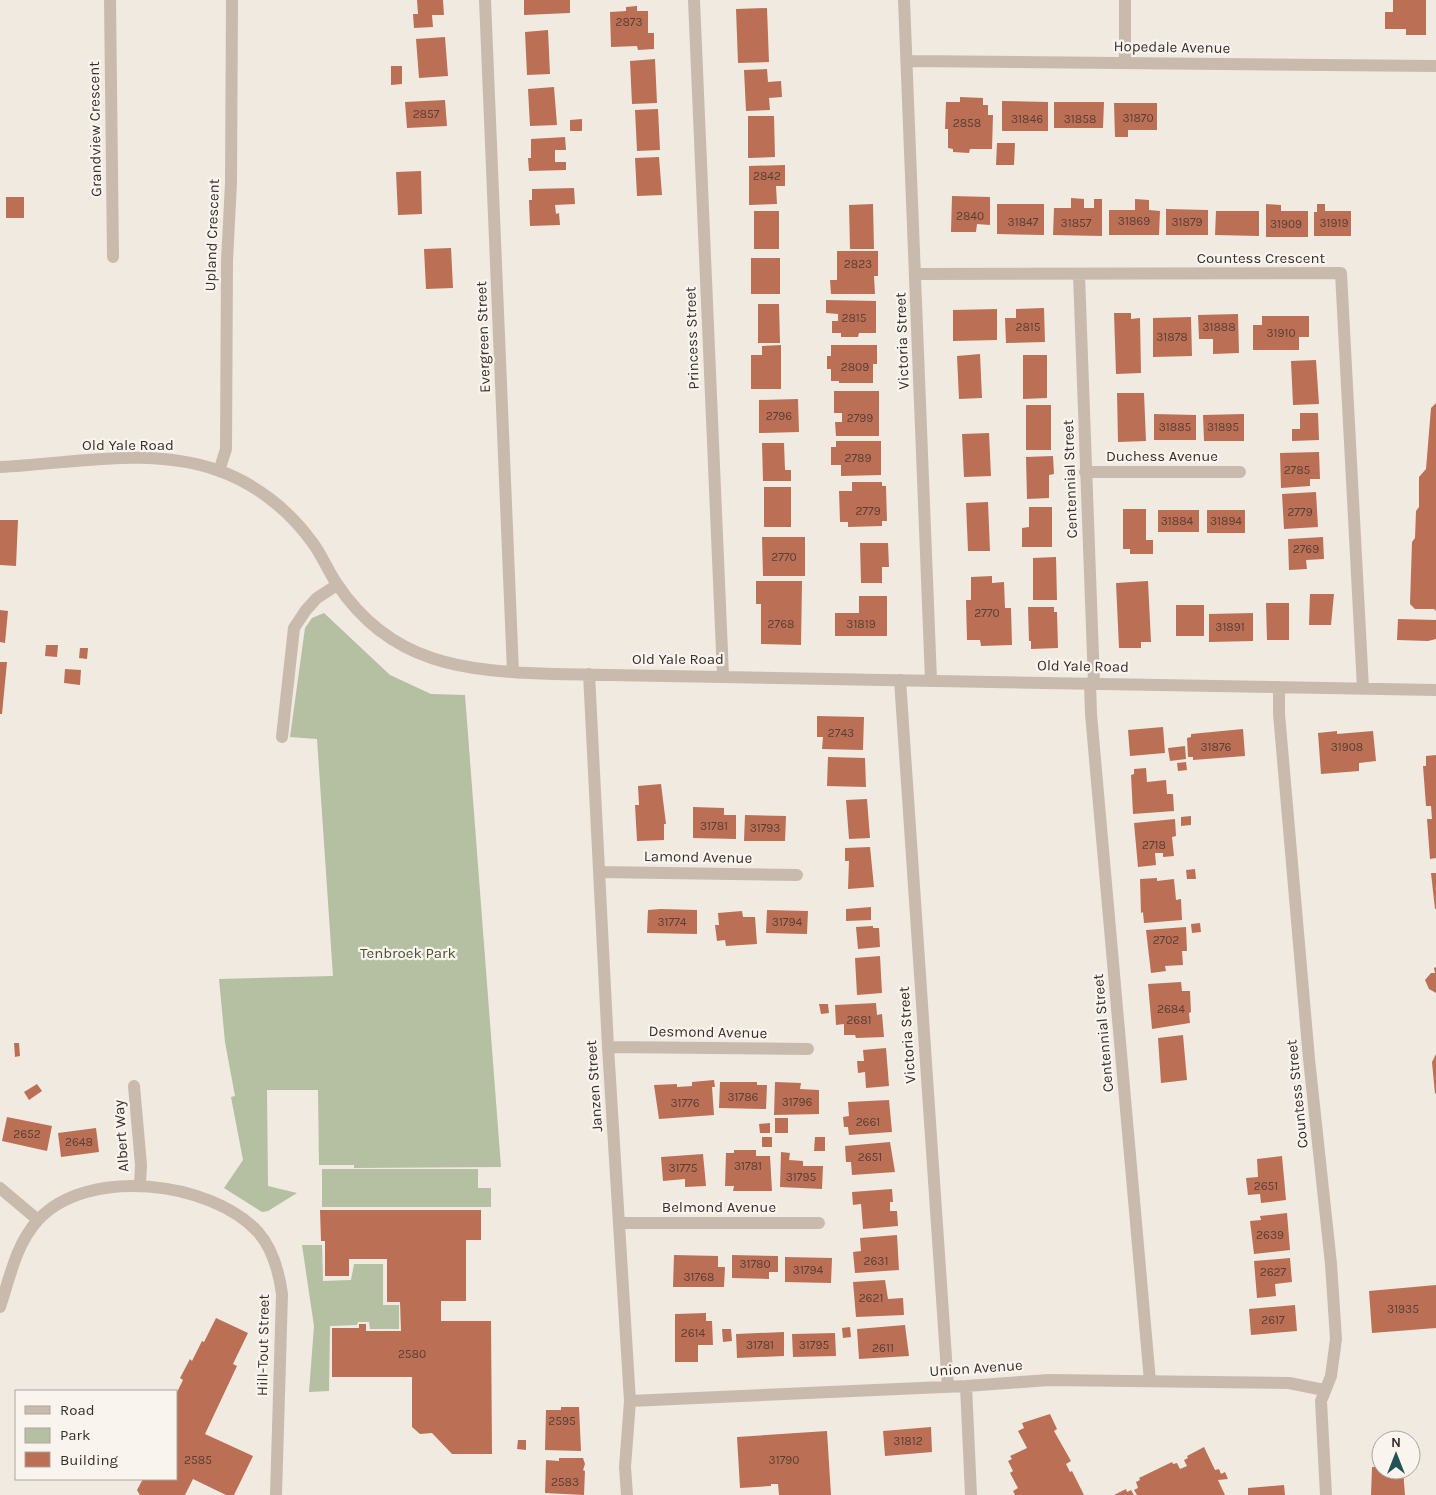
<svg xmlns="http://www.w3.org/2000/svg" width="1436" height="1495" viewBox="0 0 1436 1495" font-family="Karla,sans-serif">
<rect width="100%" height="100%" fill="#f1eae1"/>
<path fill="#b5bfa2" d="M324,613L390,675L431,694L465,695L501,1167L354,1168V1165H319L318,1090H267L268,1186L297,1193L268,1211L262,1212L224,1188L243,1160L231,1097L235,1096L225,1042L219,979L333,976L317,739L290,737L305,628L312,618Z
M322,1169H478V1188H491V1207H322Z
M302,1245H322L323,1281L351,1280L354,1264H383V1305H399V1329H370L369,1322H358L357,1325L330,1326L329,1391L309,1392L314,1326Z"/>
<path fill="#bb6f55" d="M417,0H443L444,15H432L433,27L414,28L413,14H418Z
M524,0H570V13L524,15Z
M1393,0H1426V35H1406V29H1385V12H1393Z
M637,6V11H648V33H654V49L638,50L637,46L611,47L610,12L626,11V7Z
M767,8L769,62L738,63L736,9Z
M548,30L550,74L527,75L525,32Z
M445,37L448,76L419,78L416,39Z
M655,59L657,103L632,104L630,61Z
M391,66H402V84L391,85Z
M767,69L768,82L781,81L782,97L769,98L770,110L746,111L744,70Z
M554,87L557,125L530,126L528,89Z
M960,97L983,98V105H988V115H993L992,149H970L969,153L953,152V149L948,148V129H945L946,102H960Z
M445,100L447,126L407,128L405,102Z
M1002,101L1048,102V131H1002Z
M1054,102H1104L1103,128H1054Z
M1114,103H1157V130H1128V137H1115Z
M658,109L660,150L637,151L635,110Z
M748,116H774L775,157L748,158Z
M582,119V131H570V120Z
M565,137L566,150H555V162H566V170L529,171L528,158H531V139Z
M997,143H1015L1014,165H996Z
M659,157L662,195L637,196L635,158Z
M785,165V186H776L777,204L749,205V166Z
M421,171L422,214L398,215L396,172Z
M574,188L575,204L555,205L556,214L559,213L560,225L530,226L529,200H532V189Z
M952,196L990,197V225L977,224L976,232H951Z
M6,197H24V218H6Z
M1071,198L1084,199V208H1094V199H1102V236L1053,235L1054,208H1071Z
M1135,199L1149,200V210L1160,211L1159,235H1109V210H1135Z
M873,204L874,249H850L849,205Z
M997,204H1044V235L997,234Z
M1266,204L1281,205V211H1308V237H1266Z
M1317,204H1325V211H1351V236H1314V212H1317Z
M1166,209L1208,210V235H1166Z
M754,211H779V249H754Z
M1216,211H1259V236L1215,235Z
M451,248L453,288L426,289L424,249Z
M837,251H878V276H874L875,294H831L830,280H837Z
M751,258H780V294H751Z
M826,300L876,301V333H859L858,337H841V333H832V321H838V314L826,313Z
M758,304H779L780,343H758Z
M1044,308L1045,342L1006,343L1005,318H1016V309Z
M997,309V340L953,341V310Z
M1114,313H1131V319L1140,318L1141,373L1116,374Z
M1238,314L1239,353L1213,354V339H1199L1198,315Z
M1262,316H1309V337H1299V350H1253V325H1262Z
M1191,317L1192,356L1153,357V318Z
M781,345V389H751V355H762V346Z
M831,345H877V364H873V383H839V381H831V369H827V356H831Z
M980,354L982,398L959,399L957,356Z
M1023,355H1047V398L1023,399Z
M1316,360L1319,404L1293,405L1291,361Z
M834,391H879V436H836L835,422H842V413H834Z
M1117,393H1144L1146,441L1118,442Z
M798,399L799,432L759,433V400Z
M1436,403V611L1434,609H1415L1410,604L1412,542L1415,538L1416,511L1419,507V477L1426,469L1431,408Z
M1026,405H1051V450H1026Z
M1300,413H1318L1319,440L1292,441V429H1300Z
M1154,414L1196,415V440H1154Z
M1244,414V441H1204L1203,415Z
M989,433L991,476L964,477L962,434Z
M836,441H881V475L841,476V465H831V447H836Z
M762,443H784L785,470H791V481H763Z
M1319,452L1320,479H1310V486L1281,488L1280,453Z
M1053,456L1054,474L1049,475V498L1027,499L1026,457Z
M852,482H882V486H886L887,521H882V526L848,527V522H840L839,491H852Z
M764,487H791V527H764Z
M1316,492L1318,527L1284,529L1282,494Z
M988,502L990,551H968L966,503Z
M1029,507H1052V547H1022V528L1029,527Z
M1123,509H1146V540H1153V554H1130V549H1123Z
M1158,510H1199V532H1158Z
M1207,510H1245V533H1207Z
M0,520H18L16,566L0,565Z
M762,537H805V576H763Z
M1323,537L1324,559L1306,560L1307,569L1289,570L1288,539Z
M860,543H888L889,567H882V583H861Z
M1056,557L1057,600H1033V558Z
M992,576V583L1004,582L1005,608H1011L1012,645L981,646L980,640H967L966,600H971V577Z
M756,581H802L801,645L761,644V604H756Z
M1148,581L1151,642H1141V648H1119L1116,583Z
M1310,594H1334L1331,625H1309Z
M859,596H887V636H835V613H859Z
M1266,603H1289V640H1267Z
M1176,605H1204V636H1176Z
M1028,607H1054V612H1057L1058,648L1031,649V641H1029Z
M0,610L8,611L5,643L0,642Z
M1253,613V641L1209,642V614Z
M1398,619L1436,620V639L1428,641L1397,640Z
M46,645H58L57,657L45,656Z
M80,648H88L87,659L79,658Z
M0,662H7L2,714H0Z
M65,669L81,670L80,685L64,683Z
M817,716L864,717L863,750L822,749L823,737H817Z
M1163,727L1165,753L1130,756L1128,730Z
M1243,729L1245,756L1193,760V757H1188L1187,738L1191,737V734Z
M1337,731V734L1373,731L1376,761L1359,763V771L1321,774L1318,733Z
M1185,746L1186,759L1170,761L1168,748Z
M1436,755V858L1430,859L1427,819H1432L1431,806H1426L1423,766H1426V756Z
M828,757L865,758L866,787L827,786Z
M1186,762L1187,770L1178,771L1177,763Z
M1146,768L1147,782L1166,780L1167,794H1173L1174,811L1133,814L1131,775L1134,774V769Z
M661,784L666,824H664V840L637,841L635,805H639L638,786Z
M867,799L870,838L849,839L846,800Z
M693,807L724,808V815H736V839L693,838Z
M745,815L786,816L785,841H744Z
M1191,816V825L1181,826V817Z
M1175,819L1176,836L1172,837L1174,856L1163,857V853H1155L1156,865L1138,867L1134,823Z
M870,847L874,887L848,889L849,861H845V848Z
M1195,869L1196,879H1187L1186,870Z
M1431,873H1436V909H1435Z
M1157,878V881L1174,879L1176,900L1181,899L1182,920L1144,923L1143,912L1141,913L1140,879Z
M871,907V920L846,921V909Z
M661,909L697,910V934L647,933L648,910Z
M767,910L808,911L807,934L766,933Z
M742,911L743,917H755L757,944L726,946L725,940L717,941L715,925H719L718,913Z
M1200,923L1201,932L1192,933L1191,924Z
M873,926V928H879L880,947L858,949L856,927Z
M1186,927L1187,951H1182L1183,965L1165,966L1166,971L1151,973L1146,930Z
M880,956L882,993L857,995L855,958Z
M1436,967V993L1429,989L1425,980L1431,973H1435L1434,968Z
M1181,982L1182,991H1190L1191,1012L1189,1013L1190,1023L1152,1029L1148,984Z
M876,1003L877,1015L882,1014L884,1037L856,1038L855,1035H844V1024L836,1025L835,1005Z
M819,1004H828L829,1013L821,1014Z
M1183,1035L1187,1080L1161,1083L1158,1038Z
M14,1043H19L20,1056L15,1057Z
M886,1048L889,1086L866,1088L865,1072L858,1073L857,1061H864L863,1050Z
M1436,1054V1093L1435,1094L1432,1062Z
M714,1080L715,1087H712L714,1115L659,1119L654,1085L677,1084V1087L692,1086V1082Z
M720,1082H757V1085H767L766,1109L719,1108Z
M775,1082L801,1083L800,1089L819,1090V1114L774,1115Z
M37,1084L42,1091L29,1100L24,1092Z
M889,1100L892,1132L849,1135L848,1127H844L843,1117L849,1116L848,1102Z
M7,1117L52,1126L47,1151L2,1141Z
M775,1118H788V1133H775Z
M770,1123V1133H760L759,1124Z
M96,1128L99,1152L61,1157L58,1133Z
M762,1137H772V1147H762Z
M815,1137H825V1151H814Z
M890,1142L895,1172L852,1175L851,1162H846L845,1146Z
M734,1150H756V1156H770L772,1191H733L734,1186H725L726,1153H734Z
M781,1152L790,1153L789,1160L803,1161V1166H823L822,1189L780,1187Z
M703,1154L706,1186L685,1187V1179L663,1181L661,1157Z
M1282,1156L1286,1200L1261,1203L1260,1194L1248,1195L1246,1178L1258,1177L1257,1159Z
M892,1189L893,1202H890V1211H897L898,1226L863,1229L861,1204L853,1205L852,1192Z
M320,1210H481V1240H466V1301H441V1321H491L492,1454H452L432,1433L420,1434L412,1427V1377H332V1328H359V1324H366V1331H401L400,1302H387V1259H349V1276H325V1241H321Z
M1287,1213L1290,1250L1254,1254L1250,1221L1261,1220L1260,1216Z
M897,1235L899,1270L855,1273L853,1252L861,1251L860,1238Z
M674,1255L718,1256V1267H725L724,1287H673Z
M732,1255L778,1256V1272H769V1279L732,1278Z
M785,1257L832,1258L831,1283L785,1282Z
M1290,1258L1292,1282L1275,1284L1276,1296L1257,1298L1254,1261Z
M885,1280L888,1299L903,1298L904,1315L856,1317L853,1282Z
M1436,1285V1328L1372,1333L1369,1291Z
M1295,1305L1297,1331L1251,1335L1249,1309Z
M706,1313V1321H712L713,1345H698V1362H675V1314Z
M216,1318L248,1333L233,1364L237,1366L205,1434L253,1456L234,1495H226L193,1479L185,1495H140L137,1490L143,1479H176V1394L183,1380L180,1378L190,1359L192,1361L202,1341L204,1342Z
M905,1325L909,1356L859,1359L857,1329Z
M850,1327L851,1337L843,1338L842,1328Z
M722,1329H731L732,1341L723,1342Z
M784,1332V1356L737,1358L736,1334Z
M835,1333L836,1356L793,1357L792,1334Z
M561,1407H579L581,1451L545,1450L546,1410H561Z
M1050,1414L1057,1429L1054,1431L1071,1461L1066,1464L1070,1472L1072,1471L1084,1495H1015L1013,1491L1018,1488L1010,1473L1013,1471L1008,1461L1012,1459L1010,1456L1027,1448L1018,1431L1024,1428L1022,1423Z
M931,1427L932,1452L885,1456L883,1431Z
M827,1431L831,1495H779L778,1484H771V1486L740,1488L737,1437Z
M518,1440H526V1450L517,1449Z
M1204,1447L1215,1470L1219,1469L1221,1474L1225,1472L1228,1479L1218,1480L1225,1495H1137L1134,1490L1138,1488L1136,1482L1140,1480L1139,1478L1172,1462L1173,1464L1177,1463L1180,1469L1187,1466L1184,1460L1188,1458L1187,1456Z
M559,1458H583L585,1464L583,1470L585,1471L584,1495L545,1493L546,1460L559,1461Z
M1372,1467H1381V1470H1403L1405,1495H1371Z
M1284,1485L1285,1495H1248V1488Z
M1126,1489L1127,1492L1131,1490L1134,1495H1114Z"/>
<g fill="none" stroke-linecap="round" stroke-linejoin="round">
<path stroke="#c9baae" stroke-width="12" d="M110,0L113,257
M485,0L513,672
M694,0L723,675
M904,0L931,680
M908,61L1436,66
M1125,62V0
M916,274L1341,273L1363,688
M1079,275L1094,683
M0,467C71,464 149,446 217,470C255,483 289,510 312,542C322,555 328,571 337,584C391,665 465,671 553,674L1436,690
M219,471L226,449L227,261L231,183L232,0
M1085,472H1240
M589,674L608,1047L630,1401L625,1467L627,1495
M900,680L948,1387
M1090,683L1091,714L1150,1381
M1279,687V714L1309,1059L1331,1264L1336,1339L1331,1376L1321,1401L1326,1495
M282,737L294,628L306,610L317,598L337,585
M599,872L797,875
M608,1047L808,1049
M134,1086L141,1165L140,1185
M0,1188L38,1220
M619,1223H819
M0,1307C10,1277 16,1244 38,1220C87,1166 211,1181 258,1232C273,1249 279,1272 282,1294L276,1495
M966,1386L971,1495
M630,1401L966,1386L1049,1380L1289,1383L1324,1390"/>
</g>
<g text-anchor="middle" stroke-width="4.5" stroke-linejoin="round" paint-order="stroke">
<g font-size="12" fill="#593f36">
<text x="629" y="26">2873</text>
<text x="426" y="118">2857</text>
<text x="1138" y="122">31870</text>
<text x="1027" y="123">31846</text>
<text x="1080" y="123">31858</text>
<text x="967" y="127">2858</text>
<text x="767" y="180">2842</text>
<text x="970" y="220">2840</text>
<text x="1134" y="225">31869</text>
<text x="1023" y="226">31847</text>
<text x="1187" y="226">31879</text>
<text x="1076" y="227">31857</text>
<text x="1334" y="227">31919</text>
<text x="1286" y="228">31909</text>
<text x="858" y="268">2823</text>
<text x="854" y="322">2815</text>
<text x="1028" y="331">2815</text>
<text x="1219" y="331">31888</text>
<text x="1281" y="337">31910</text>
<text x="1172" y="341">31878</text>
<text x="855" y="371">2809</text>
<text x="779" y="420">2796</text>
<text x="860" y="422">2799</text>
<text x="1175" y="431">31885</text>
<text x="1223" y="431">31895</text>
<text x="858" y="462">2789</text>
<text x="1297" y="474">2785</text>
<text x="868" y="515">2779</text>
<text x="1300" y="516">2779</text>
<text x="1177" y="525">31884</text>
<text x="1226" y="525">31894</text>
<text x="1306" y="553">2769</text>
<text x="784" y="561">2770</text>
<text x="987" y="617">2770</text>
<text x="781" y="628">2768</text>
<text x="861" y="628">31819</text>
<text x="1230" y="631">31891</text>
<text x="841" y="737">2743</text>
<text x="1216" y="751">31876</text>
<text x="1347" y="751">31908</text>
<text x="714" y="830">31781</text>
<text x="765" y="832">31793</text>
<text x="1154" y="849">2718</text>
<text x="672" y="926">31774</text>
<text x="787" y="926">31794</text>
<text x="1166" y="944">2702</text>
<text x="1171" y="1013">2684</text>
<text x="859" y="1024">2681</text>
<text x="743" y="1101">31786</text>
<text x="797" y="1106">31796</text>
<text x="685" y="1107">31776</text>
<text x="868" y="1126">2661</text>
<text x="27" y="1138">2652</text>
<text x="79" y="1146">2648</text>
<text x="870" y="1161">2651</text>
<text x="748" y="1170">31781</text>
<text x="683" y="1172">31775</text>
<text x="801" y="1181">31795</text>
<text x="1266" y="1190">2651</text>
<text x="1270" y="1239">2639</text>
<text x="876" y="1265">2631</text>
<text x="755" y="1268">31780</text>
<text x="808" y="1274">31794</text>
<text x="1273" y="1276">2627</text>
<text x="699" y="1281">31768</text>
<text x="871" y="1302">2621</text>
<text x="1403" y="1313">31935</text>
<text x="1273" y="1324">2617</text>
<text x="693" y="1337">2614</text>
<text x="760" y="1349">31781</text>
<text x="814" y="1349">31795</text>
<text x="883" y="1352">2611</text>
<text x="412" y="1358">2580</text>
<text x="562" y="1425">2595</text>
<text x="908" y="1445">31812</text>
<text x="198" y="1464">2585</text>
<text x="784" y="1464">31790</text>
<text x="565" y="1486">2583</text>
</g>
<g font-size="15" fill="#382f2b" stroke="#f9f4ed">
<text transform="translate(1172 47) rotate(1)" y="5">Hopedale Avenue</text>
<text transform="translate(95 129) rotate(-91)" y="5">Grandview Crescent</text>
<text transform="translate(212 235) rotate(-88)" y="5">Upland Crescent</text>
<text x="1261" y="263">Countess Crescent</text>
<text transform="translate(483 337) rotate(-92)" y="5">Evergreen Street</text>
<text transform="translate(692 338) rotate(-92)" y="5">Princess Street</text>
<text transform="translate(902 341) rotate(-92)" y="5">Victoria Street</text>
<text x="128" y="450">Old Yale Road</text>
<text x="1162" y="461">Duchess Avenue</text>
<text transform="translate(1070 479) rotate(-92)" y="5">Centennial Street</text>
<text x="678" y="664">Old Yale Road</text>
<text transform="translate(1083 666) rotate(1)" y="5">Old Yale Road</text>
<text transform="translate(698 857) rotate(1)" y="5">Lamond Avenue</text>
<text transform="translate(708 1032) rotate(1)" y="5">Desmond Avenue</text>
<text transform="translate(1103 1033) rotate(-95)" y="5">Centennial Street</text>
<text transform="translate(907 1035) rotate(-94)" y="5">Victoria Street</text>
<text transform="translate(594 1086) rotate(-94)" y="5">Janzen Street</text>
<text transform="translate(1297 1094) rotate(-96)" y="5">Countess Street</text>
<text transform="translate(121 1136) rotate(-94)" y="5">Albert Way</text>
<text x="719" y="1212">Belmond Avenue</text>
<text transform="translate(263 1345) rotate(-89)" y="5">Hill-Tout Street</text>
<text transform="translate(976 1368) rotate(-4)" y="5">Union Avenue</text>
</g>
<g font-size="15" fill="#475431" stroke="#f9f4ed">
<text x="408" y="958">Tenbroek Park</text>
</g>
</g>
<rect x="15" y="1390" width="162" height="90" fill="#f9f4ed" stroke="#aca59f"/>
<rect x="25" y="1406" width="25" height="8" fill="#c9baae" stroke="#aca59f"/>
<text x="60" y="1415" font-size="15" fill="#382f2b">Road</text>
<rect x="25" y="1428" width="25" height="15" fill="#b5bfa2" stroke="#aca59f"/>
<text x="60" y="1440" font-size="15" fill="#382f2b">Park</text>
<rect x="25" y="1452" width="25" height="15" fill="#bb6f55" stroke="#aca59f"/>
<text x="60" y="1465" font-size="15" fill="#382f2b">Building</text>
<g transform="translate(1396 1455)"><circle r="24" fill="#f9f4ed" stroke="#aca59f"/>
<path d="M0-4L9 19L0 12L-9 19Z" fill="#245256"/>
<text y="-8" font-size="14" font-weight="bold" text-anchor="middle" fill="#382f2b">N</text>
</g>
</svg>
